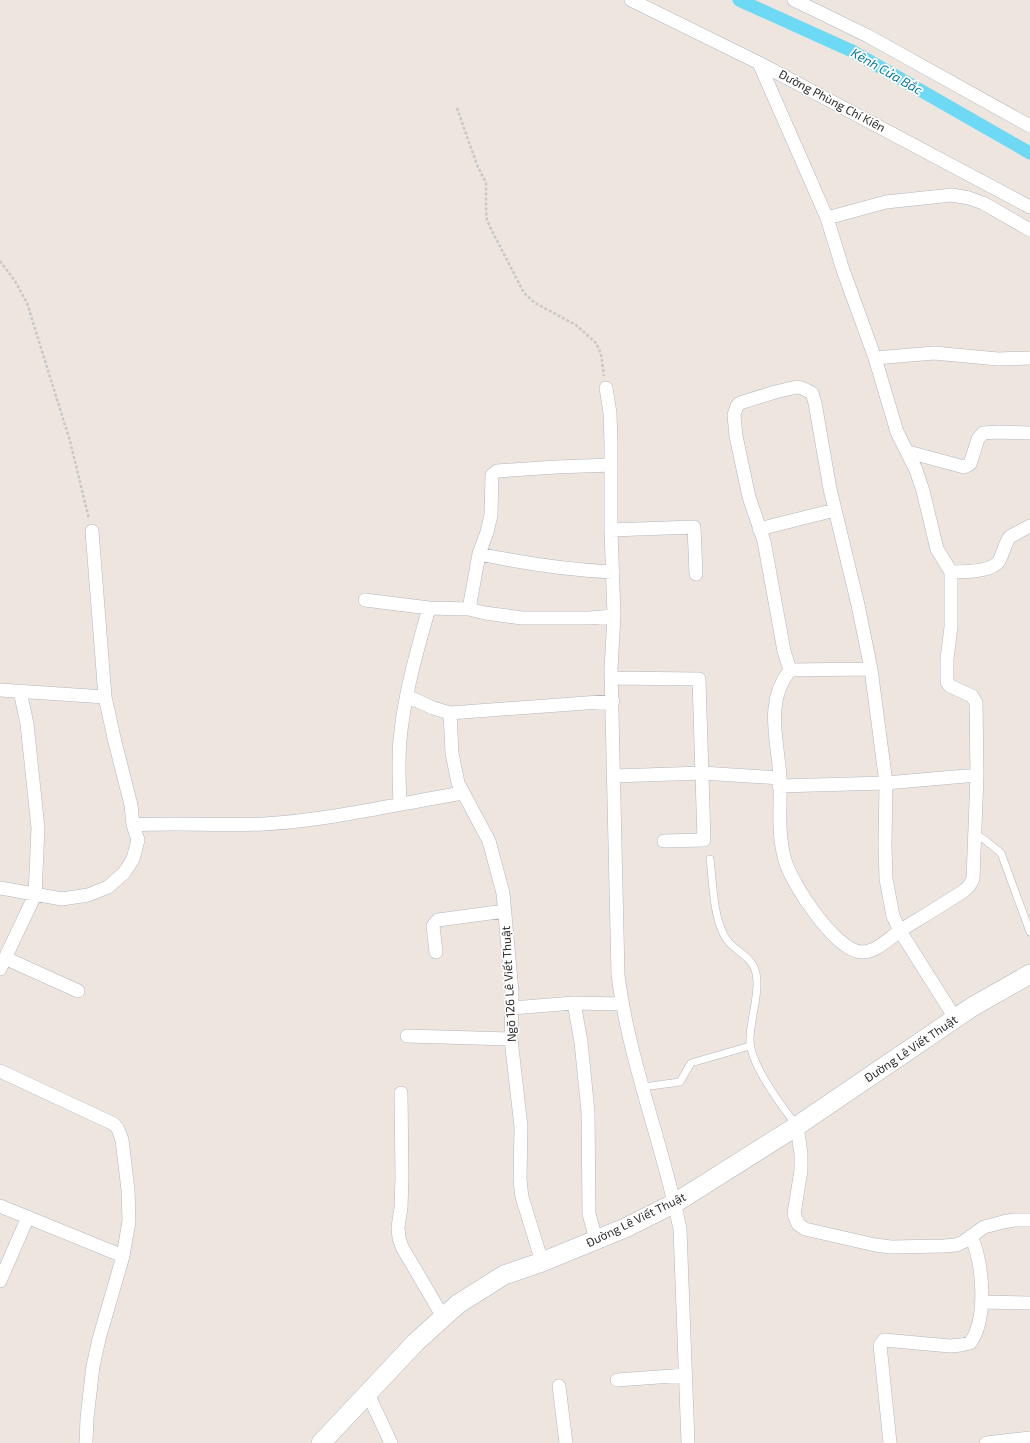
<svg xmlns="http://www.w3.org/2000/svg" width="1030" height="1443" viewBox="0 0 1030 1443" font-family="'Exo 2',sans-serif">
<rect width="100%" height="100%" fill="#eee6de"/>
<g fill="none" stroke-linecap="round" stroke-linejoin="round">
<path stroke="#6ed9f4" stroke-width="13" d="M739,0L852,51L1030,153"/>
<defs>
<path id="service" d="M974,833L985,840L1001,853L1030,932
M710,859C713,883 713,916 725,937C733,951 752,955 756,973C760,991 751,1017 750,1037C748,1062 781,1105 796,1125
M643,1087L680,1082L691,1063L750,1046"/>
<path id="minor" d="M631,0L759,63L1030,207
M794,0L868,36L1030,126
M759,63L827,218L843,270L875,358L897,432L916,470L923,491L937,549L951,572C962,572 992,572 999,561C1003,554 1004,546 1009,538L1011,536L1030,526
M827,218L886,202L952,195L969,198L983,203L1030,230
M875,358L934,353L998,359L1030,358
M606,388L610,413L611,444V530L614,616L611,669L618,975C629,1062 663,1144 680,1229L688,1443
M908,452L964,467L970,464L971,461L978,439L983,433L998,432L1030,433
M759,529L835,510
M611,530L694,527L696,574
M479,554C523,563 568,570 613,572
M365,600L429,608L469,609L485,613L522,618H589L614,616
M469,609L479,554L487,532L491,515L492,475L497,471L556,467L611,465
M790,670L784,651L764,541L749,497L736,436L734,415L737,406L740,403L775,392L797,387L802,388L812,393L815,403L830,489L858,605L871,669L886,783L885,845L886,879L893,916L900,931L955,1018
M790,670C764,703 778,740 780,778C781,805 777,833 785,860C791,883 836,952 862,952C877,952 889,938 901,930C922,917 944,904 965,890L969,886L973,879L977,775L976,703L972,696L950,686L947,682V659L951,627V572
M790,670L871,669
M612,678L699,679L704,840L664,841
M0,690L105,697
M407,696L433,708L450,713L613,701
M450,713L452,753L458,783L489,841L503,893L512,992L511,1039L521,1127L520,1180L522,1197L542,1262
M614,776L702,773L780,778
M779,786L886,783L977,775
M400,804C399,782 398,761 400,740C404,695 417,651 429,608
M133,825C177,822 220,826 264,824C331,820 397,804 463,793
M0,888L62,899L88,895L108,887L124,873L133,859L138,840L133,825L131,805L115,742L105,697L92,531
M436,952L433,926L435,923L438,920L505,911
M5,958L78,991
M0,969L35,895L38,828L27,724L20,691
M574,1003L581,1042L588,1112L589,1214L596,1239
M512,1008L574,1003L622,1004
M407,1036L511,1039
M0,1071L114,1124L118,1129L122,1140L128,1190L129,1221L123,1256L99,1339L93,1366L87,1418L86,1443
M401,1093L402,1177L401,1208L398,1227L399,1238L402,1247L443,1317
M797,1126L801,1154V1170L794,1214L798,1224L805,1229L875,1245L891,1247L944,1246L956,1245L963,1242L984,1227L1003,1222L1014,1220H1030
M0,1206L123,1256
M0,1281L28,1217
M982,1302L1030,1303
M617,1380L686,1375
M559,1386L566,1443
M368,1394L391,1443
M890,1443L880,1345L884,1340L950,1346L961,1345L970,1343C988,1319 983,1263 971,1236
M986,1443L1030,1438"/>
<path id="secondary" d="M321,1443L416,1342L458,1304L504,1275L542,1262L625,1228L675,1203L797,1126L972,1007L1030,974"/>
</defs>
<use href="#service" stroke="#b2b6c0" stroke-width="8"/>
<use href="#minor" stroke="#b2b6c0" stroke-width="14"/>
<use href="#secondary" stroke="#b2b6c0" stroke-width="20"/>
<path stroke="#c8c8c8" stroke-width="2.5" stroke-dasharray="3 2" stroke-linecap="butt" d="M457,108L477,165L486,183V210L487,220L492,231L524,293L535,303L576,325L596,343L601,354L604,376
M0,261L15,281L27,303L70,441L89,519"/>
<use href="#service" stroke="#fff" stroke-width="7"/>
<use href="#minor" stroke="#fff" stroke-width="13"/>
<use href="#secondary" stroke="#fff" stroke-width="19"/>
</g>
<g text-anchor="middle" stroke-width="3.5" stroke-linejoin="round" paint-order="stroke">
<g font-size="12" fill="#2c2c2c" stroke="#fff">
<text transform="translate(832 101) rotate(28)" y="4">Đường Phùng Chí Kiên</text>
<text transform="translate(509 984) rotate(-93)" y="4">Ngõ 126 Lê Viết Thuật</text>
<text transform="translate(911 1049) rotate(-34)" y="4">Đường Lê Viết Thuật</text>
<text transform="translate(636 1220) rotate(-26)" y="4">Đường Lê Viết Thuật</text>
</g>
<g font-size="13" font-style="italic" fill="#0879a4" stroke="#fff">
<text transform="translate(887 71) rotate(30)" y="5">Kênh Cửa Bắc</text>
</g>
</g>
</svg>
